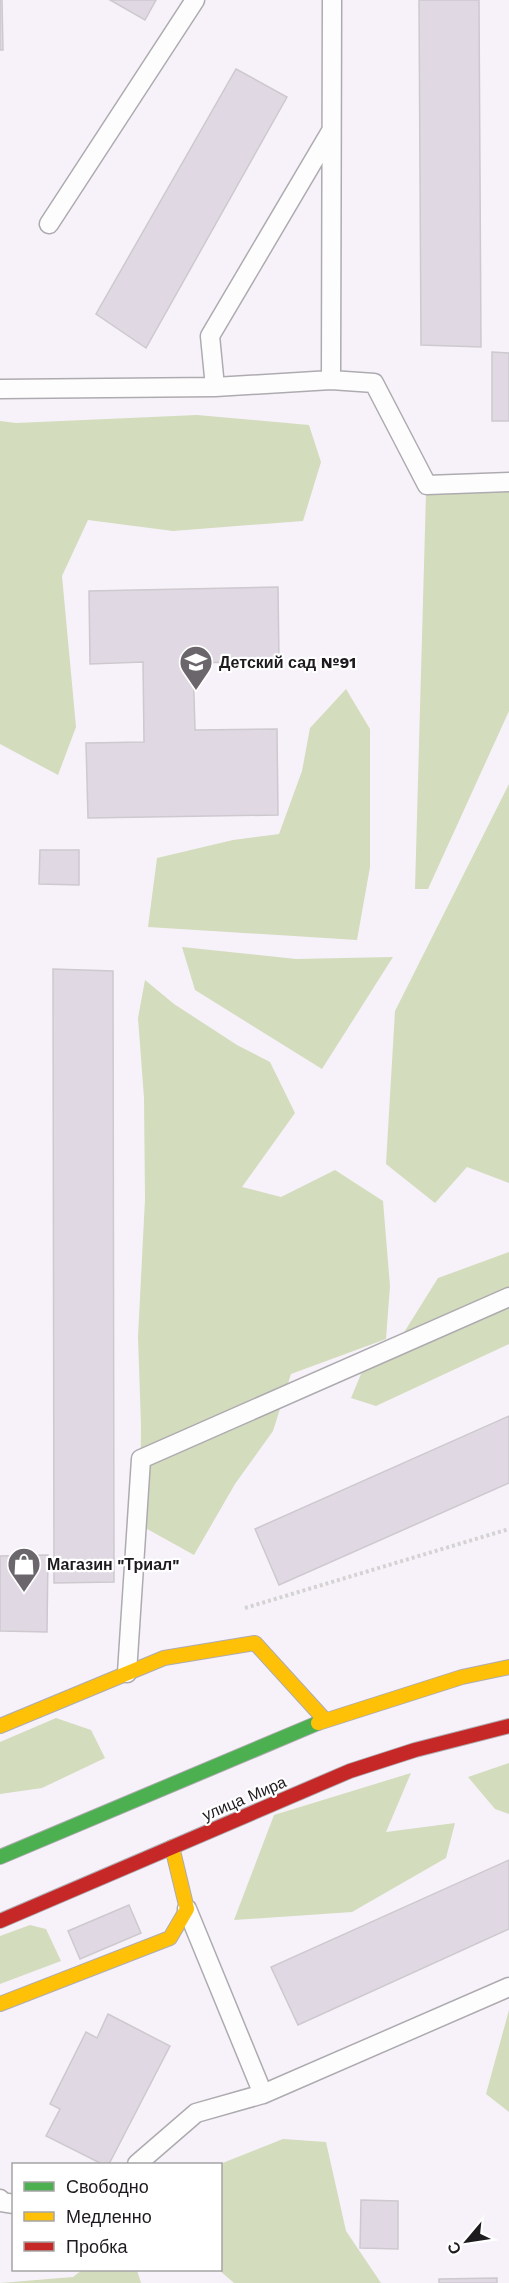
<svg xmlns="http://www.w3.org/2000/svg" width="509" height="2283" viewBox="0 0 509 2283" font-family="'Work Sans',sans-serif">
<rect width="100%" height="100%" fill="#f7f2f9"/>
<path fill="#d3dcbc" d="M197,415L309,425L321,462L303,521L173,531L88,520L62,576L76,727L58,775L0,744V421L16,423Z
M509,488V711L428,889H415L426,493Z
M346,689L370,729V867L357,940L148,927L157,858L233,840L279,834L302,771L310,728Z
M509,784V1183L467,1167L435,1203L386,1164L395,1011Z
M182,947L296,959L393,957L322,1069L195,990Z
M145,980L174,1004L237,1045L270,1062L295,1113L242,1187L281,1197L335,1170L383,1201L390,1286L386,1339L291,1374L273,1431L235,1484L194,1555L140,1525L141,1425L138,1337L145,1199L144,1098L138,1018Z
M509,1252V1344L376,1406L351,1398L361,1374L398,1342L438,1278Z
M56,1718L91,1730L105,1758L42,1788L0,1794V1742Z
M509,1763V1814L495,1809L468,1777Z
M411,1773L386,1832L455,1823L446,1858L352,1912L234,1920L274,1815Z
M30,1925L46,1929L61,1961L0,1984V1936Z
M509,2010V2112L486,2094Z
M283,2139L326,2142L346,2231L381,2283H234L219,2270H220V2164Z
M82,2270H137L141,2283H0L73,2277Z"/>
<path fill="#e0d8e3" stroke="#cdc9cf" stroke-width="1.5" d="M0,0H2L3,50H0Z
M110,0H156L145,20Z
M419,0H479L481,347L421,345Z
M236,69L287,97L146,348L96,314Z
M492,352L509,353V421H492Z
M278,587L279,661L193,663L195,730L277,729L278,815L88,818L86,743L144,742L143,662L90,664L89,591Z
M40,850H79V885L39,884Z
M53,969L113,971L114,1582L54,1583Z
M509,1416V1483L279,1585L255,1529Z
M48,1555L47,1632L0,1631V1556Z
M509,1860V1929L298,2025L271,1967Z
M129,1905L141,1933L80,1959L68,1931Z
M108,2014L170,2046L109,2164H102L46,2136L60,2109L50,2104L86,2032L97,2038Z
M361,2200L398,2201V2249L360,2248Z
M497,2278V2283H439V2279Z"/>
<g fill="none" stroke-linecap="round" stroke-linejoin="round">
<defs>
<path id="lane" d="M49,224L195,0
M331,380L332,0
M215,387L210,336L331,131
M0,389L215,387L331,380L374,383L427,485L509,482
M127,1673L141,1459L509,1297
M263,2094L509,1987
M137,2164L196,2113L263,2094L187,1909
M0,2199L1,2202L14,2204"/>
<path id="fast" d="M0,1857L318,1723"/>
<path id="slow" d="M318,1723L462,1677L509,1667
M0,1726L164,1658L255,1643L325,1720
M0,2004L170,1938L187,1909L172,1847"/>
<path id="jam" d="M0,1921L350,1771L415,1750L509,1726"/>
</defs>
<use href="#lane" stroke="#aeabb0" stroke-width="21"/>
<use href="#fast" stroke="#aeabb0" stroke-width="16"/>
<use href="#slow" stroke="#aeabb0" stroke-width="16"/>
<use href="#jam" stroke="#aeabb0" stroke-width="16"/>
<path stroke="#d4d3d4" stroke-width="4" stroke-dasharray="3 3" stroke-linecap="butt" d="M245,1608L509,1529"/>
<use href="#lane" stroke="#fefdfe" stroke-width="18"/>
<use href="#fast" stroke="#4caf50" stroke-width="14"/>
<use href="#slow" stroke="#ffc107" stroke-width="14"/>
<use href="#jam" stroke="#c62828" stroke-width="14"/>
</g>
<defs>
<symbol id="school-pin" viewBox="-11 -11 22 30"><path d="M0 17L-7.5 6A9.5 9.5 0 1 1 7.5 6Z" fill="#6a666b" stroke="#fff"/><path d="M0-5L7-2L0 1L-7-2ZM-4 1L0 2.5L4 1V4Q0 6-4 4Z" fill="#fff"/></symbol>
<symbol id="shop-pin" viewBox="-11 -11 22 30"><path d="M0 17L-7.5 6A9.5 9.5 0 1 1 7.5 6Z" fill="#6a666b" stroke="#fff"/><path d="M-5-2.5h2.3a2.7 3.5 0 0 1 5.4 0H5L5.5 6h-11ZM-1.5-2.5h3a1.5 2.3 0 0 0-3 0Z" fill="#fff"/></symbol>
</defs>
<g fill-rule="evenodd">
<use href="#school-pin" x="177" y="643" width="38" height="52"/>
<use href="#shop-pin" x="5" y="1545" width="38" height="52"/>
</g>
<g text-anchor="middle" stroke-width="4.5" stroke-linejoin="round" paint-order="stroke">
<g font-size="16" font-weight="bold" fill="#1e1b1f" stroke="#fff" text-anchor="start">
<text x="219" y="668">Детский сад №91</text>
<text x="47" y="1570">Магазин "Триал"</text>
</g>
<g font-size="16" fill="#1e1b1f" stroke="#fff">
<text transform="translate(244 1798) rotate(-23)" y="6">улица Мира</text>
</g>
</g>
<rect x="12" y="2163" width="210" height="108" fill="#ffffff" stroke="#a5a4a5" stroke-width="1.5"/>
<rect x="24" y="2182" width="30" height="9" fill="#4caf50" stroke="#a5a4a5" stroke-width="1.5"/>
<text x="66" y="2193" font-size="18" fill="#1e1b1f">Свободно</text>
<rect x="24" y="2212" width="30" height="9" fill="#ffc107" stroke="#a5a4a5" stroke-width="1.5"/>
<text x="66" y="2223" font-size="18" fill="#1e1b1f">Медленно</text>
<rect x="24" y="2242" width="30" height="9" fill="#c62828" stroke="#a5a4a5" stroke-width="1.5"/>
<text x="66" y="2253" font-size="18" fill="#1e1b1f">Пробка</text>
<g transform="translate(467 2241) rotate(241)" stroke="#ffffff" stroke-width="4.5" paint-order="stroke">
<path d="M0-4.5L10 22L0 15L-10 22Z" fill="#1e1b1f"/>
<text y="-9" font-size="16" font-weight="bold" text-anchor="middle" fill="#1e1b1f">С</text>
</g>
</svg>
